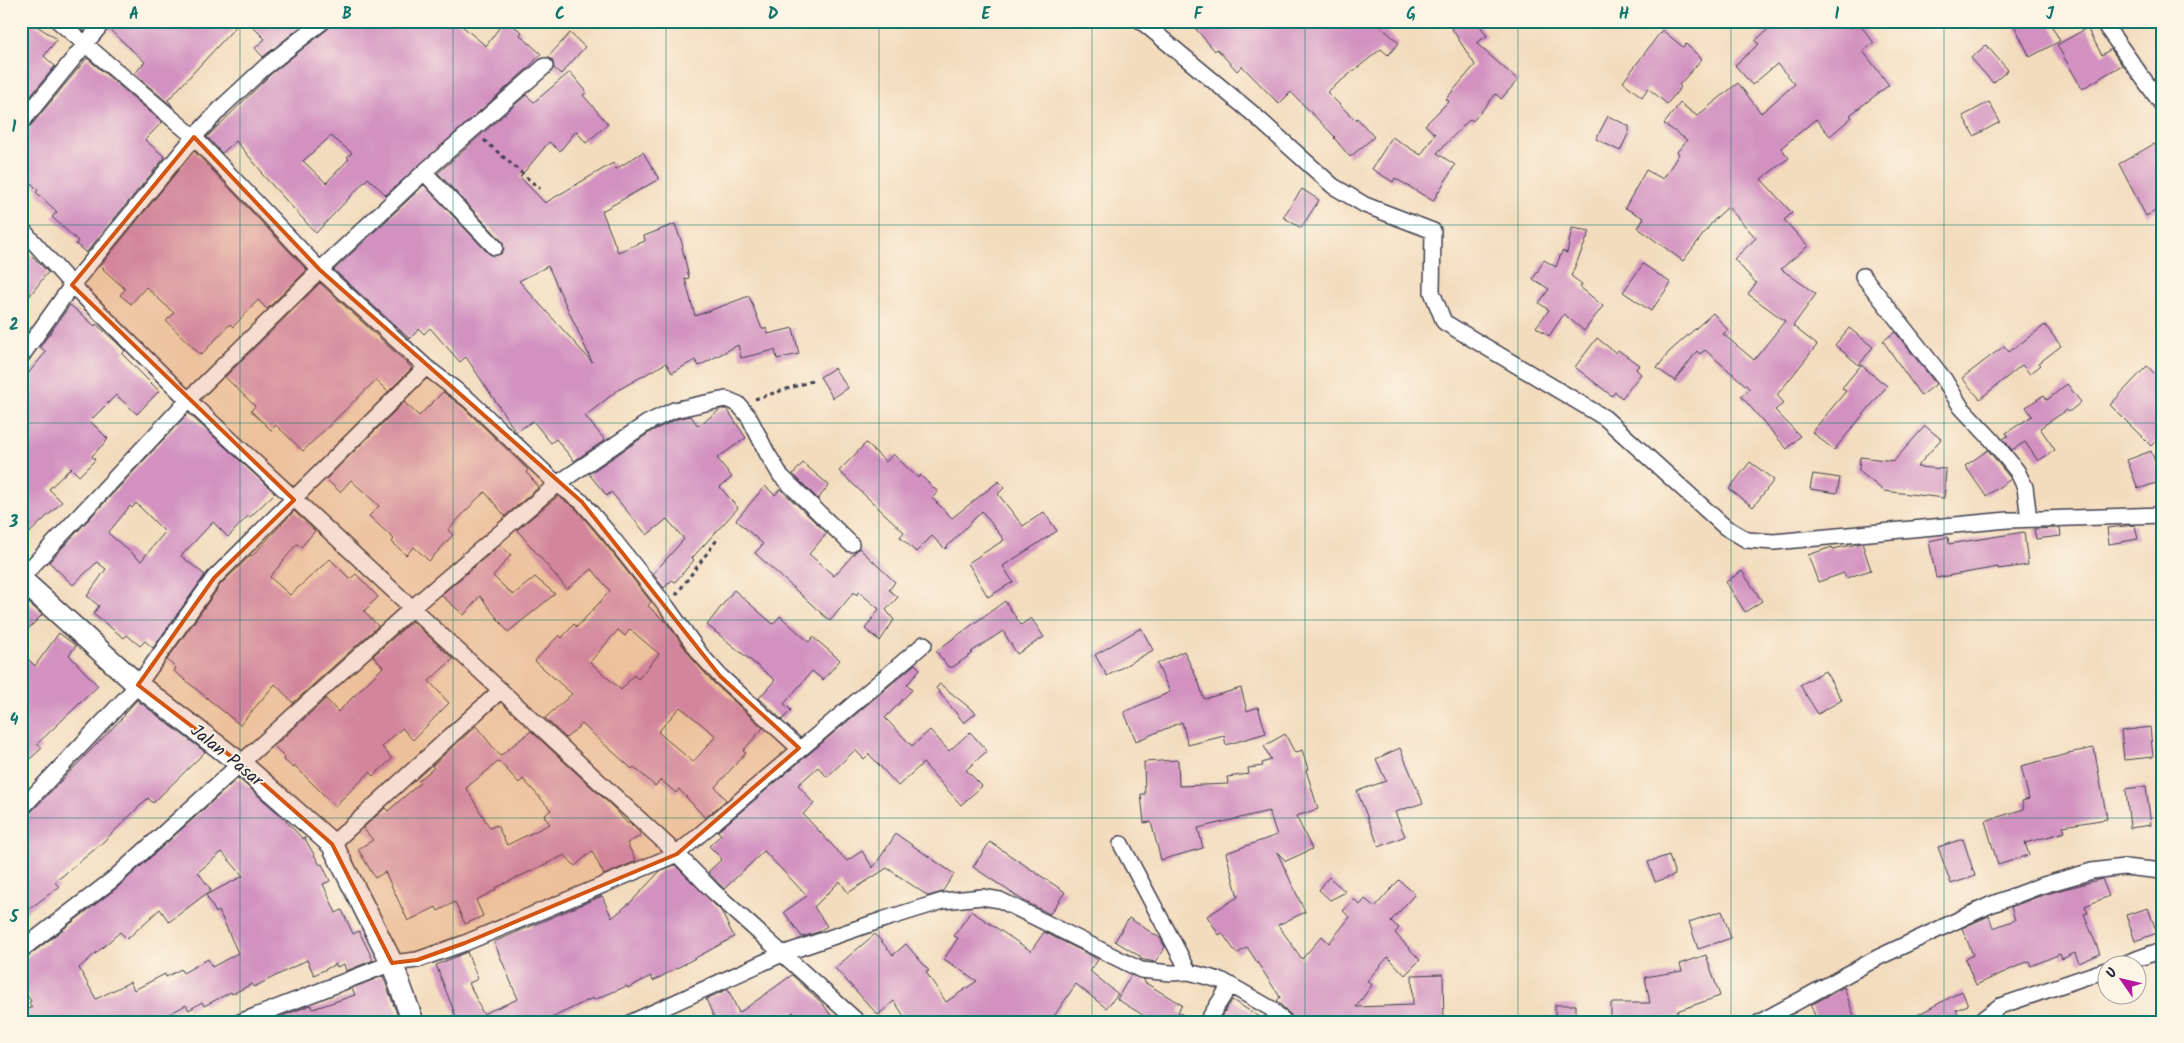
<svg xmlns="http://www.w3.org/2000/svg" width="2184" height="1043" viewBox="0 0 2184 1043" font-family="Kalam,sans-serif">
<rect width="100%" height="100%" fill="#fcf5e5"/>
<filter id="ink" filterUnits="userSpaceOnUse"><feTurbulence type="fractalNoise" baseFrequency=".02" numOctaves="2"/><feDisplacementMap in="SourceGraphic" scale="10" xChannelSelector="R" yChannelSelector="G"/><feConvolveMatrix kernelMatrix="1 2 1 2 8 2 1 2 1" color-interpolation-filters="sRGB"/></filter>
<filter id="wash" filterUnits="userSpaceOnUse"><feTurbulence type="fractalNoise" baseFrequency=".0096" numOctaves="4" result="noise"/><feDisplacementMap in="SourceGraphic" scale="20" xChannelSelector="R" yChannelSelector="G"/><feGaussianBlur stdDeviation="1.12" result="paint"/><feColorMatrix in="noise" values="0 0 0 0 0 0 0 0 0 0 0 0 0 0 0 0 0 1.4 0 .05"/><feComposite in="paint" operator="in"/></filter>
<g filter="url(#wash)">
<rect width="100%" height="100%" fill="#f3dcbd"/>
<g id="blocks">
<path fill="#d291c0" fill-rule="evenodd" d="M21,21H29L57,39L44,56L55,66L21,108Z
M113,21H241L168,100L173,107L134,74L145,62L109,29Z
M247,21H308L263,57L255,48L265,39Z
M332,21H456L486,46L504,21H506L522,32L520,35L541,54L527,69L386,195L368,178L316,233L261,173L262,172L236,141L222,153L207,137L271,74L329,28ZM331,136L352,153L347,157L349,159L326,183L303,161Z
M1189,21H1375L1399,43L1388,55L1381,49L1327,92L1355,120L1357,118L1374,137L1350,157L1334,138L1335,137L1291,92L1279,104L1242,66L1237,71L1217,49L1215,51Z
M1447,21H1477L1487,36L1476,43L1518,80L1501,99L1496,94L1473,121L1470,119L1437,153L1455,165L1433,201L1395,178L1393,182L1372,169L1392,137L1421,155L1435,134L1425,125L1449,101L1446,99L1475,65Z
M1777,21H1846L1851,28L1858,22L1874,43L1863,51L1889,85L1850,115L1852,117L1830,136L1816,119L1781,148L1789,158L1761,179L1792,213L1784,220L1808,246L1781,269L1816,294L1793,326L1817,345L1777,395L1784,403L1775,410L1800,436L1787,449L1741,396L1750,389L1705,350L1700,354L1697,351L1675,381L1657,368L1669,352L1713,313L1728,330L1723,334L1754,360L1785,321L1748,294L1756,283L1734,259L1756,238L1728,207L1714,220L1683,261L1638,228L1644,218L1625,208L1646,170L1663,179L1679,154L1677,152L1687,140L1664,124L1680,103L1697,116L1738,83L1761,113L1795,84L1777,64L1752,85L1735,65L1759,44L1755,41Z
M2012,21H2049L2060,41L2030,57Z
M2087,28L2102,55L2111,49L2122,65L2082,89L2057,45Z
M1662,30L1683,47L1686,44L1702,59L1679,85L1681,87L1667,104L1648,88L1642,97L1623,82Z
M570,33L585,47L561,74L554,68L552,60L548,57Z
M1986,45L2008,70L1993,83L1971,58Z
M87,58L162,122L145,140L165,157L86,253L76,244L78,241L52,217L57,212L36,192L38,190L26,178L28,176L21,169V132L28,129Z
M570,72L587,92L583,95L608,124L586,143L576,131L560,151L549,142L520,177L545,203L613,163L616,169L643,152L659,179L602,211L618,252L645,241L644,236L675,224L683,246L682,247L689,278L685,279L695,316L749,296L762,329L766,328L768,334L793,328L799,354L777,359L775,350L741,358L738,345L699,366L695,360L672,373L666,363L618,390L585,416L605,440L574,461L556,439L551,443L533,421L516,432L466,357L460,362L430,328L424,334L419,329L410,339L334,270L424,185L488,253L493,256L501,254L504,249L502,241L438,173L526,95L534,102ZM548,266L592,362L519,281Z
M1989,102L2000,122L1974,136L1963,116Z
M1608,116L1629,126V132L1620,151L1596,139Z
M2154,144L2163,159V207L2146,216L2119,164Z
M194,151L307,270L267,309L258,300L233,327L230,324L201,355L166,321L174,313L146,287L131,304L120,295L125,289L103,269L104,268L101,265Z
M1302,189L1319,200L1301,228L1283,217Z
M1572,228L1590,231L1571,276L1582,284L1580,287L1603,306L1584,331L1564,314L1549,336L1536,327L1549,310L1539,303L1549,289L1533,279L1544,260L1556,267L1562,251L1567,253Z
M21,245L48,272L21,307Z
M1643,264L1671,283L1651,311L1623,292Z
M320,283L412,368L388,392L376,380L303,451L276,425L271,430L251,411L255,406L225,377Z
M70,305L95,326L96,324L115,341L125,351L122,354L159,391L137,414L116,395L90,421L108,439L92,456L95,460L79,476L71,468L49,489L62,502L21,541V382L46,352L40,347Z
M2045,325L2061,346L2039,363L2041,365L2030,374L2022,365L1980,399L1962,378L2004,346L2009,352Z
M1849,328L1873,347L1859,365L1835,345Z
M1895,332L1936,384L1921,396L1883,341Z
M1597,338L1616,353L1618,350L1639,365L1636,369L1641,374L1622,398L1615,392L1612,396L1575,367Z
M1861,365L1887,386L1834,450L1812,432L1846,391L1842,388Z
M2147,366L2163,382V433L2151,446L2110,405Z
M834,368L848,388L833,398L820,377Z
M2067,384L2081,402L2069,412L2067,410L2040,428L2055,450L2038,461L2025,442L2012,450L2003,439L2008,436L2006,433L2032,416L2026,407L2044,395L2047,400Z
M443,392L463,407L528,470L526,472L539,487L505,516L485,492L478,498L448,530L453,535L429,561L414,547L406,555L392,542L394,539L369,516L379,506L351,480L340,492L326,479L404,402L419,416Z
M721,409H727L746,438L717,458L732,477L720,487L738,508L692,558L694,560L675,582L672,580L664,588L653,574L684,539L667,519L647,535L611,492L607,496L589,474L652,431L677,419L691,416L698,426Z
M188,413L275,493L250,517L248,516L228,537L213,522L181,556L205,575L153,648L145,641L140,646L127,635L124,638L93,614L99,606L87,596L106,569L97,562L73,585L49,562ZM136,503L165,532L141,561L108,533L130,506L132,508Z
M1925,426L1941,439L1917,467L1946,469L1944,498L1884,491L1859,471L1860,457L1894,461Z
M866,443L886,462L893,454L918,478L920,475L938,492L932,498L952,518L999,481L1004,488L998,494L1023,526L1044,512L1057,531L1003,566L1013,582L988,597L968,563L1004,540L982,511L945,549L932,536L916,552L900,537L904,532L839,471Z
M1988,450L2011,479L1986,496L1965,466Z
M2151,451L2162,481L2138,489L2127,460Z
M1750,462L1774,480L1753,507L1729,489Z
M803,463L829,485L818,499L793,474Z
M1813,474L1840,478L1837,493L1810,489Z
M765,486L775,495L780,489L827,533L809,554L834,576L859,548L895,582L889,590L898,597L886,610L894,620L880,641L865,629L879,609L859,592L857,595L854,592L830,621L755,553L763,544L736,520Z
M558,496L576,509L603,541L651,602L648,606L667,623L694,661L714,683L763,728L743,751L746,753L715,787L726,800L705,818L679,789L676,793L661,780L655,786L634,767L632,769L582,724L566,738L545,718L572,694L535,661L559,635L562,638L574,624L577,627L610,591L592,569L567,589L517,530ZM630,629L659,654L638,679L634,675L621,690L590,662L618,630L625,636ZM680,707L716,736L693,762L658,732Z
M294,511L315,531L301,547L297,544L270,577L290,595L330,559L350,579L356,574L378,597L364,611L378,626L293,703L275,684L240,725L174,671L176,668L167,660L221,584L251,555L252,556Z
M2135,525L2138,539L2109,544L2107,528Z
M2060,528L2061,536L2036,539L2034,529Z
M2024,532L2028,565L1998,569V567L1936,578L1929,541L1948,537L1949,544Z
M1862,543L1871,570L1846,578L1844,573L1818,582L1808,555L1832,547L1833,549Z
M500,545L511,555L493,576L513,595L535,577L555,594L508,632L480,596L464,615L441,595Z
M1742,571L1762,601L1745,612L1726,582Z
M734,590L773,624L780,616L809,642L813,637L840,660L823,680L812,671L784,704L791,710L782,720L759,698L775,680L707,625Z
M21,596L42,615L21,636Z
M1005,601L1021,625L1031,618L1044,637L1017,654L1003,631L971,652L973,653L953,667H948L936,651Z
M412,621L453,659L429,681L449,703L413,740L402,728L382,747L392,759L373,776L370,772L335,806L295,766L293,768L283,759L285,757L274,746L326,699L338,712L383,667L373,656Z
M1141,628L1153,650L1107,676L1095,655Z
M59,633L76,646L69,655L98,686L37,744L42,748L21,767V652L35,666Z
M1184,651L1199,683L1204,699L1241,688L1247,711L1258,707L1266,733L1226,745L1224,736L1188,745L1182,722L1136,741L1124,712L1170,692L1157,664Z
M915,664L920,669L907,685L912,690L885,718L912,746L930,730L949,751L970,732L987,751L966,770L982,786L961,805L923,763L898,786L869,754L864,759L855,750L827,777L818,767L798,785L814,804L803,814L847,861L862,851L873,868L896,834L954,874L942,892L928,896L887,868L848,893L840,881L814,907L827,926L818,932L802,937L784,912L807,896L764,851L724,889L708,872L722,859L709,846L721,835L718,831Z
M1825,671L1842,700L1818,714L1800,685Z
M940,684L976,713L964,723L936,688Z
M137,700L205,752L153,803L148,798L100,845L55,882L59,887L21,915V818L28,815L125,715L124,714Z
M476,726L500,756L531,731L615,809L628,824L630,823L639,832L641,836L627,843L636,861L604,875L592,851L575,866L565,855L495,888L496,890L476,900L483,916L465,924L455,902L438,911L436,907L408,921L385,872L375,878L358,849L373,840L363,828L385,808L388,811L420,783L418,781L434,768L432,766ZM499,761L519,783L523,779L551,810L544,816L550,824L507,845L497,825L490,828L466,788Z
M2150,727L2153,757L2124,760L2121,731Z
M1285,734L1295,753L1302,750L1308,769L1306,770L1318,809L1296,816L1312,849L1286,861L1277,852L1305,912L1278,925L1302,959L1322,936L1329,943L1350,917L1343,911L1354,899L1360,905L1365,899L1375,907L1399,880L1415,894L1391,921L1399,928L1395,933L1420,960L1405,975L1388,957L1367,981L1372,985L1356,1007L1413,1005L1412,975L1443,974L1444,1022H1294L1291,1015L1277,1001L1280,997L1247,947L1237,954L1222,933L1219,935L1207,916L1238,897L1226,853L1277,835L1269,811L1198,828L1203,848L1161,860L1151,822L1144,823L1141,794H1145L1144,762L1178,760L1179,786L1228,784L1227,777L1249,774L1248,768L1263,766L1262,763L1271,760L1264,746Z
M1400,748L1423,803L1395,812L1405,836L1379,847L1357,791L1386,781L1376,759Z
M2094,748L2107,819L2063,826L2065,832L2025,843L2029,855L1998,865L1985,821L2024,809L2022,801L2029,799L2021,766L2068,754V753Z
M238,778L281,816L303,839L304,837L320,865L322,864L330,881L323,884L336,913L342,910L353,934L359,931L373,960L346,971L344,964L337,967L336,964L314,975L307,960L254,987L252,984L232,994L231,992L204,1006L202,1002L189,1010L186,1005L154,1022H21V1012L32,1007L29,1003L31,1001L21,986V959L27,957L118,887ZM222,852L243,876L206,895L216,913L219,911L238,953L212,967L208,959L183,973L181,969L166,977L165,974L134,990L130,982L96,999L79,968L120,932L127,939L160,909L169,922L211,890L198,872Z
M2146,786L2151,825L2130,828L2126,789Z
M1963,839L1975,876L1951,884L1938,847Z
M990,842L1065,892L1050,914L1024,901L973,867Z
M1669,855L1675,875L1655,882L1648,862Z
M675,865L721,911L734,937L653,981L651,976L628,988L627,986L594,1000L593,998L543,1022H458L436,965L467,952L478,979L469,983L483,1014L518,999L494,942L602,896L612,918L632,901L660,871Z
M1329,877L1346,892L1330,900L1319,890Z
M2102,879L2109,896L2085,906L2088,913L2084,914L2100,954L2079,963L2075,953L2062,959L2060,954L2031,966L2029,961L1976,985L1965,959L1973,955L1962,928L1989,916L1993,928L2015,920L2011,907L2043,895Z
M2148,908L2157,933L2135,941L2126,915Z
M971,911L1031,951L1044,932L1092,956L1098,960L1090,971L1118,994L1106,1008L1076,984L1050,1022H908L894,1001L878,1015L835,968L875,934L893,955L906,944L929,971L926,972L946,1002L977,981L944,959L958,938L954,936Z
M1722,911L1731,938L1698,949L1689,922Z
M1129,918L1160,938L1165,947L1155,962L1140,959L1141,957L1115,941Z
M1706,955L1720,996L1677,1011L1678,1016L1646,1022H1611V1003H1650L1645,977L1682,971L1680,964Z
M792,975L822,1003L836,1022H800L793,1012L780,1022H716L706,999L728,989L739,1013Z
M1131,975L1145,980L1144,982L1182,1005L1178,1012L1194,1022H1154L1117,999Z
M383,976L400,1022H267L311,1005L313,1009L355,995L352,988Z
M1844,987L1856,1022H1817L1811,1005Z
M1962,991L1968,1005L1956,1010L1963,1022H1904Z
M1232,1000L1263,1019L1265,1016L1271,1022H1218Z
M1555,1005H1576V1022H1555Z"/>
</g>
</g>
<g filter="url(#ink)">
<use href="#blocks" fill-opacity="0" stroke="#413e4e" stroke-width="1"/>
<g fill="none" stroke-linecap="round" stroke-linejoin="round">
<defs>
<path id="street" d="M1141,21L1252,113L1333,186L1365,205L1433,231L1432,292L1444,322L1605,418L1725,527L1747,540L1774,542L2008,520L2163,515
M2102,21L2163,106
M545,66L424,172L320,270L426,367L469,400L557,484L582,502L610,535L667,607L701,655L720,676L799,748
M21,123L104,21
M424,172L495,247
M21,228L72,285L188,400L677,854L713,891L858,1022
M1863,276L1944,379L1961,407L1992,440L2017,471L2025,487L2029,519
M21,357L72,285L194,137L223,106L265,67L323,21
M21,578L188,400L320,270L194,137L58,21
M21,809L138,685L214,578L426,367
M332,844L501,690
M1121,844L1189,972
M21,950L112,880L413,607L557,484L647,423L674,410L701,404L726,399L738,404L749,417L767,453L781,476L851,544
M2118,966L2153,953
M240,1022L392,963L417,960L465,943L677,854L924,644
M632,1022L782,954L885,919L943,901L982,897L1000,900L1141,970L1171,973L1189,972L1223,981L1270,1008L1285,1022
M1207,1022L1230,985
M1760,1022L1877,958L1990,905L2040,886L2092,871L2124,867L2163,871
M1979,1022L2000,1006L2106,970"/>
<path id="secondary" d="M21,579L138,685L241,764L332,844L392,963L413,1022"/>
</defs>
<use href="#street" stroke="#413e4e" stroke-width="18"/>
<use href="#secondary" stroke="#413e4e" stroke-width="24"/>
<path stroke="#413e4e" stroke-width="3" stroke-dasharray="4 4" stroke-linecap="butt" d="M484,140L540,189
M755,399L812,381
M676,595L719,537"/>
<use href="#street" stroke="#fff" stroke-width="15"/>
<use href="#secondary" stroke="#fff" stroke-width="21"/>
</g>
</g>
<path fill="#d45411" fill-opacity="0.2" stroke="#d45411" stroke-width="4" stroke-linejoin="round" d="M194,137L320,270L582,502L720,676L799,748L677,854L465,943L417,960L392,963L332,844L241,764L138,685L214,578L294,500L72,285Z"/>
<path fill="none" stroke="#0f766e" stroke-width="1" stroke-opacity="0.55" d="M240,21V1022M453,21V1022M666,21V1022M879,21V1022M1092,21V1022M1305,21V1022M1518,21V1022M1731,21V1022M1944,21V1022M21,225H2163M21,423H2163M21,620H2163M21,818H2163"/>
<g text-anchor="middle" stroke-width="4" stroke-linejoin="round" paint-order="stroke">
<g font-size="18" fill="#22223b" stroke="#fcf5e5">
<text transform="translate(227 755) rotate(39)" y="6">Jalan Pasar</text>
</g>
</g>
<rect width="2184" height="1043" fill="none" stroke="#fcf5e5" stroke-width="55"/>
<g transform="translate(2122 980) rotate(304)"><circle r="24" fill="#fcf5e5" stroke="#a5a1a1"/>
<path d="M0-4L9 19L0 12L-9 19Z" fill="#b5179e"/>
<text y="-8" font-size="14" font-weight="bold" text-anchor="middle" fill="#22223b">U</text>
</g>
<rect x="28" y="28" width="2128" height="988" fill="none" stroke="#0f766e" stroke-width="2"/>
<g font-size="16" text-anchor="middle" font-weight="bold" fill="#0f766e">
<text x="134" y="19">A</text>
<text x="347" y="19">B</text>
<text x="560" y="19">C</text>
<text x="773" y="19">D</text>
<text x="986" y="19">E</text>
<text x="1198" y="19">F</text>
<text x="1411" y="19">G</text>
<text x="1624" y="19">H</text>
<text x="1837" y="19">I</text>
<text x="2050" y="19">J</text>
<text x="14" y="132">1</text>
<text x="14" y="330">2</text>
<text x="14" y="527">3</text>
<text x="14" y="725">4</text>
<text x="14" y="922">5</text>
</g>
</svg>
